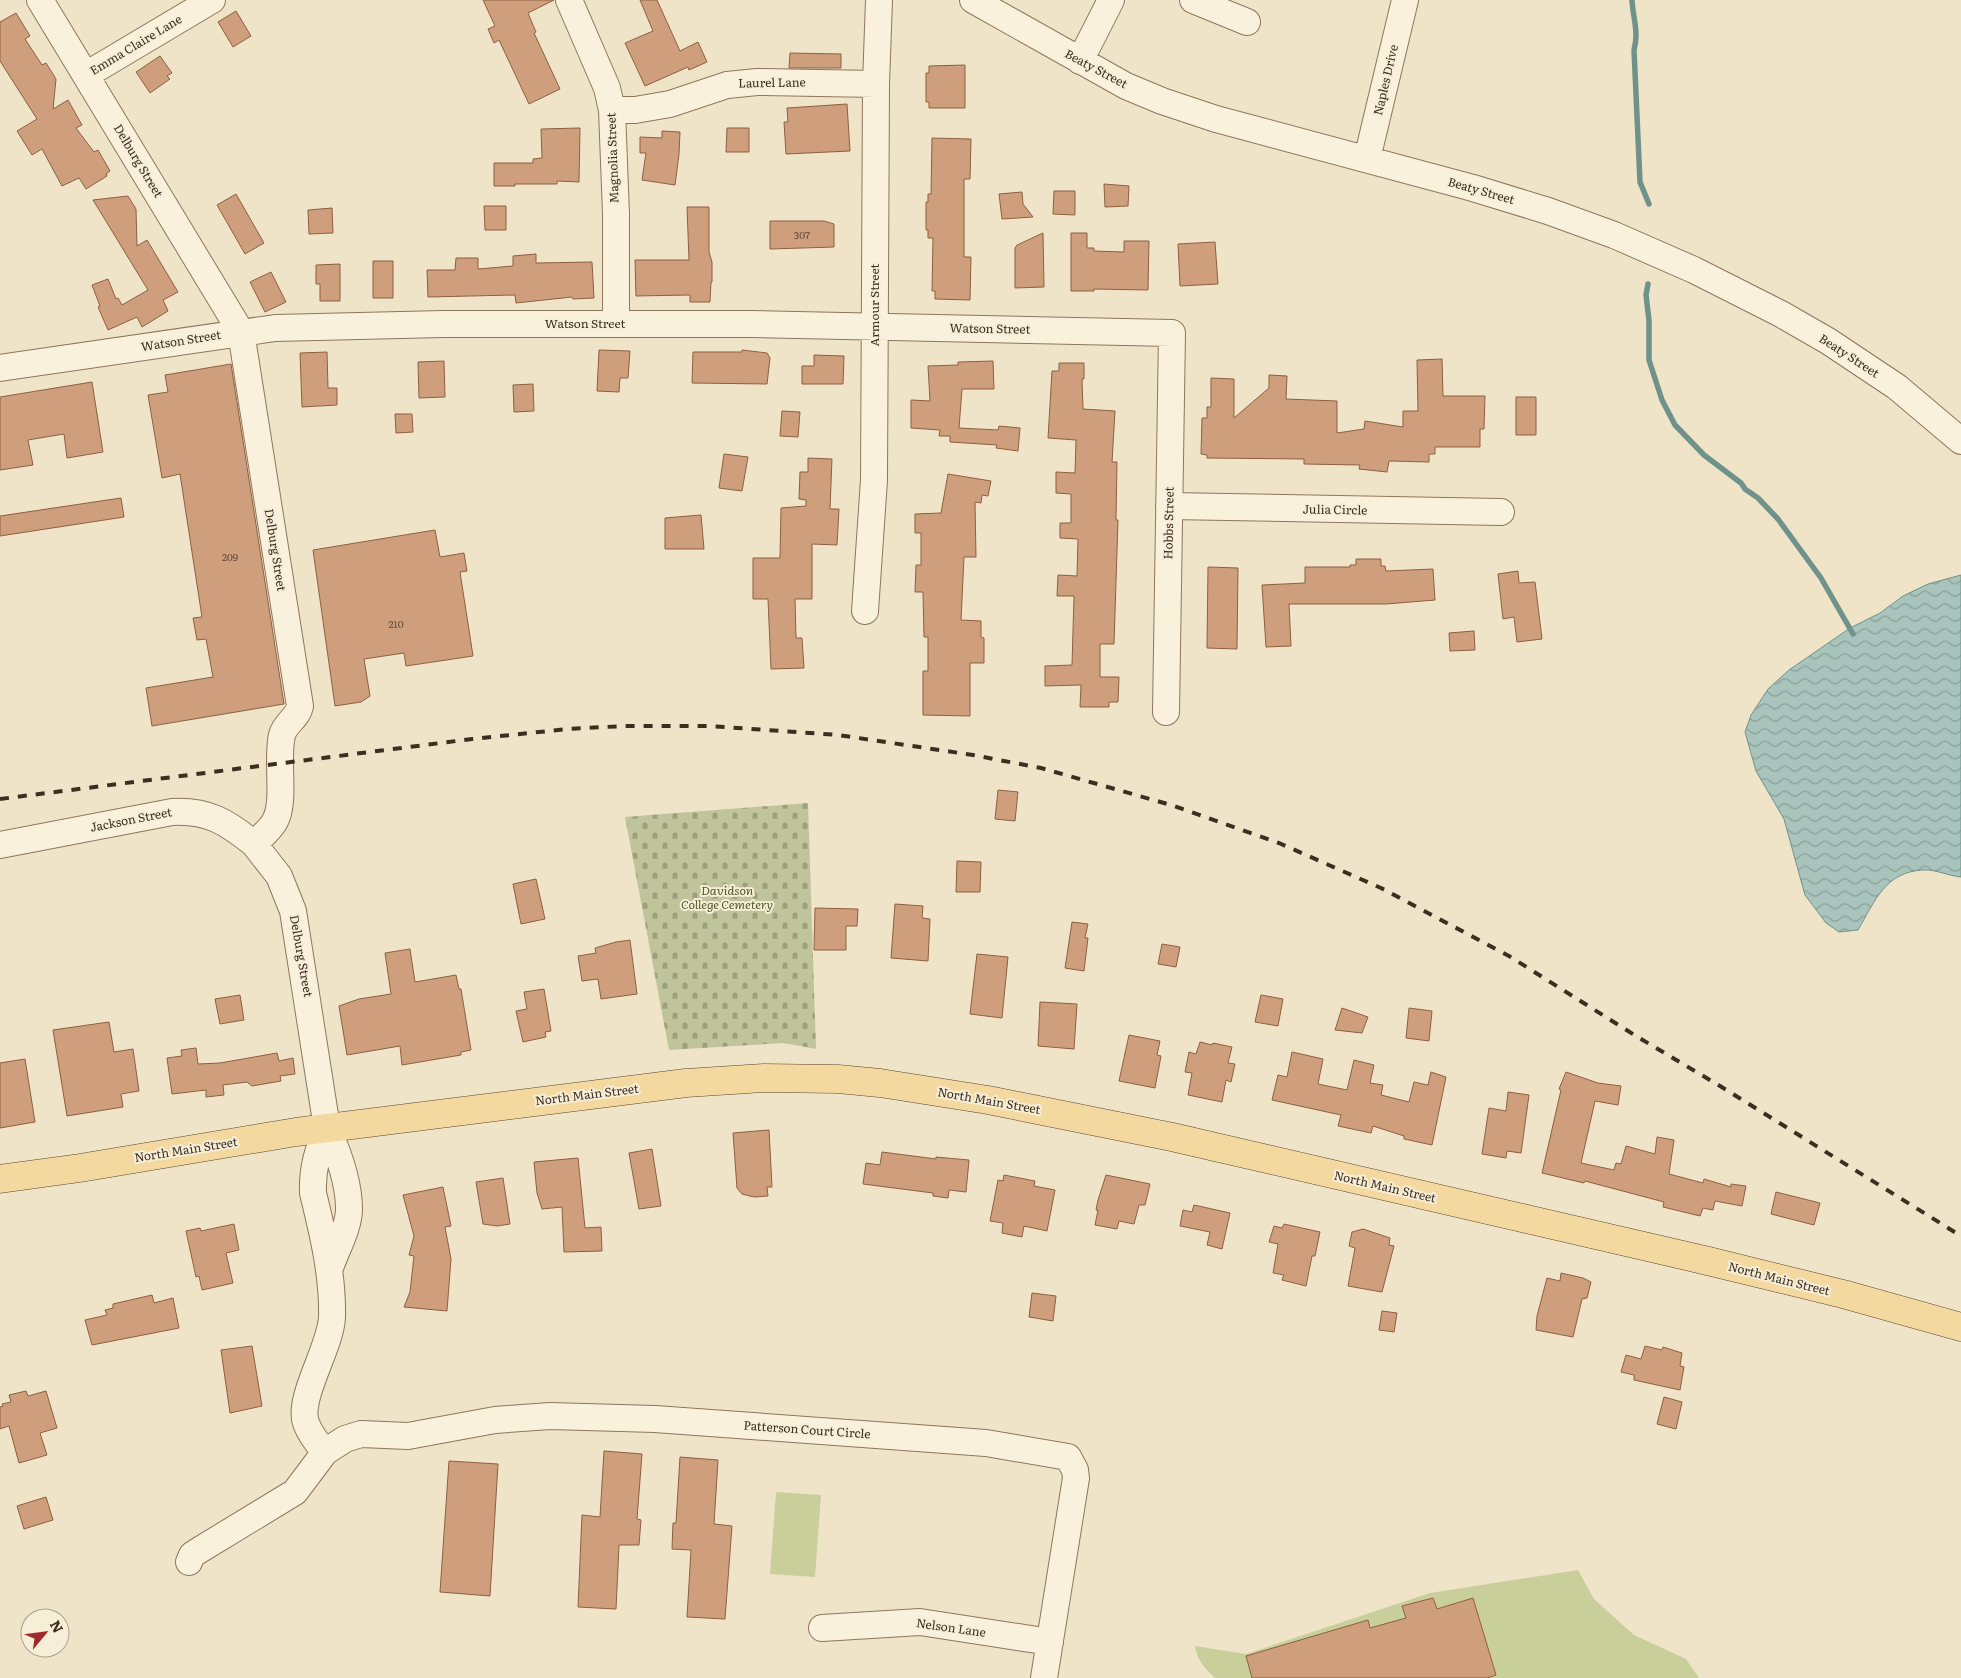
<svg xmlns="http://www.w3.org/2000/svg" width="1961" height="1678" viewBox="0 0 1961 1678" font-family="Literata,serif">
<defs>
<pattern id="cemetery-stones" width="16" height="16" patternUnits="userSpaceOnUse" patternTransform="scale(1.25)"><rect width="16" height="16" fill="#bfc49a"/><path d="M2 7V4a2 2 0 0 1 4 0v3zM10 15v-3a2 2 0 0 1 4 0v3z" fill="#9ca07d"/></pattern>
<pattern id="water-waves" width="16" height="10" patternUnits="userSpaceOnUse" patternTransform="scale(1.25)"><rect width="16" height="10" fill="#a9c4bc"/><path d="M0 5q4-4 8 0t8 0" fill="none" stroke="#8ba098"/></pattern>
</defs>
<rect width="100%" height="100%" fill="#f0e4c8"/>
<path fill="url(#cemetery-stones)" d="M808,803L816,1049L784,1043L669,1050L625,817Z"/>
<path fill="#c9cf9b" d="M776,1492L821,1495L815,1577L770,1574Z
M1578,1570L1594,1599L1634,1635L1686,1659L1699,1678H1215C1205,1669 1197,1660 1195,1646L1246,1654L1430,1593Z"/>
<path fill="url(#water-waves)" stroke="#6f938a" d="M1961,575V877C1949,876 1935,869 1923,870C1885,872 1875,901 1858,930L1839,932L1826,923L1805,895L1784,819L1756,771L1745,732L1751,715L1768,689L1789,670L1850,628L1880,613L1903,596L1928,584Z"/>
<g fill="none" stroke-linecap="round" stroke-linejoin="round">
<path stroke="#6f938a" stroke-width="5.5" d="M1632,0C1633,18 1639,32 1634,50L1640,182L1649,204
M1648,284L1646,295L1649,320V360L1662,400L1675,425L1704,455L1741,483L1745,489L1758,498L1778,519L1821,578L1853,634"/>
</g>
<path fill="#cf9f7d" stroke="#8d5f41" d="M483,0H554L528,13L536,32L534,33L560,89L529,104L499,40L494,43L488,29L495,26Z
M640,0H657L680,51L698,42L707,62L689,70L688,67L645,86L625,43L653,31Z
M236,11L251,36L233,47L218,22Z
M16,13L30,36L25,39L42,65L46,63L56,79L53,109L68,100L82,125L76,128L94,152L98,150L110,171L106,174L107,176L86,189L79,178L62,186L42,149L32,155L17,131L37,119L0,61V22Z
M790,53L841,54V68H789Z
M160,56L172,73L167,76L170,79L150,93L136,72Z
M965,65V108H929V102H926V73H929V66Z
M847,104L850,151L786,154L784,122H788L787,108Z
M580,128L579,182L557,181V184H515V186H494V163H533V159L542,158L541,129Z
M727,128H749V152H726Z
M662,131L680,132L679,154L675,185L642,180L646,153H640V137L662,138Z
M932,138L971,139L970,179H964V257H971L970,300L935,299V291H932L933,238H928V230H926V202H928V194H931Z
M1104,184L1129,186L1128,206L1105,207Z
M1054,191H1075V215L1053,214Z
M1022,192L1023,204L1033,217L1002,219L999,194Z
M236,194L264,243L245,254L217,205Z
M128,196L136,209L137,246L147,240L178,292L163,300L168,311L142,327L137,317L108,330L98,307L100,306L92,285L108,279L116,299L118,298L122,305L148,290L93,200Z
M484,206H506V230H485Z
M687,207H709V252L712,262V282H711L710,302H690V295L636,296L635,260H689Z
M332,208L333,233L309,234L308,210Z
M770,221H824L834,224V247L770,249Z
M1043,233L1044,287L1015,288V248L1017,245Z
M1071,233H1087V248H1094V251L1124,252V241H1149L1148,290L1094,289V291H1071Z
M1215,242L1218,284L1180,286L1178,244Z
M536,254V263L592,262L594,298L573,299L572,297L516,303L515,295L428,297L427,270H455L456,258H478V269L513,266V256Z
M373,261H393V298H373Z
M340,264V301H320V284H316V265Z
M271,272L286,302L265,312L250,282Z
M599,350L630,351L628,378H620L619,392L597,391Z
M742,350L767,353L770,358L767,384L692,383L693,352H742Z
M327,352L328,388H337V405L302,407L300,353Z
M814,355L844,356L843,384H802V366H814Z
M1442,359L1443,396H1485L1484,429H1480V447H1435V454H1429V462L1389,461L1387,472L1359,469L1360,465L1304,464V459L1207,458V455L1201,454L1202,418H1207V407H1211V378L1234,379V418L1269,388V375L1287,376L1286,399L1337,401V433L1364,429L1365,421L1403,427V411H1418L1417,360Z
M444,361L445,397L419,398L418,362Z
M993,361L994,389H962L959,428L998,430L999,426L1020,428L1018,451L996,448L997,445L950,442V436H939L940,430L911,428V400L930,401L928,366L958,365V362Z
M1059,363H1084V379H1082L1083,409L1115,411L1112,462H1117L1116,520H1118L1114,644H1100V677H1119L1118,702H1109V707H1080L1081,685L1045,686V666L1072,665L1074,596H1057L1058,575L1077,576L1078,539L1060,538V523H1071V494L1056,493V472L1075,473L1076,440L1048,438L1052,371H1059Z
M231,364L284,704L152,726L146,688L213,677L206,639L197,640L193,618L202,617L180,474L162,478L148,395L168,392L165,375Z
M92,382L103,452L67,458L64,434L28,440L33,465L0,470V397Z
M533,384L534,411L514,412L513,385Z
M1516,397H1536V435H1516Z
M782,411L800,412L798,437L780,436Z
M395,414H412L413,432L396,433Z
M724,454L748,457L742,491L719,488Z
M808,458L832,459L830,509H839L837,545L812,544V599H795L796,638H802L804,668L771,669L768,599H753V558H780L781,508L806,506V500L799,499L800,472H808Z
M948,474L991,481L988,496L982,495L981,503L975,502L976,557H964L961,620L981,621V637L984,638V663H970V716L923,715V671H928V637H924L923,592H915L916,565H921V533H915V514L941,513Z
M121,498L124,517L0,536V516Z
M701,515L704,549H665V518Z
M435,530L440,557L464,553L467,571L460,572L473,656L406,666L404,653L364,659L370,696L361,702L335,706L313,550Z
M1356,559H1381V566H1385L1386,571L1433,569L1435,600L1386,604H1289L1291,646L1266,647L1262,585L1305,583V567H1350V565H1356Z
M1208,567L1238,568L1237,649L1207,648Z
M1518,571L1519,583L1535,582L1542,639L1517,642L1514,617L1503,619L1498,574Z
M1474,631L1475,650L1450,651L1449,633Z
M998,790L1018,792L1015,821L995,819Z
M957,861L981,862L980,892H956Z
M536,879L545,919L521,924L513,884Z
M895,904L923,906L922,918L930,919L928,961L891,958Z
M815,908L858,909L857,926H846V950H814Z
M1072,922L1088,924L1085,938H1088L1084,971L1065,968Z
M630,940L637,994L601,999L598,979L582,981L578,956L596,953L595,948L616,942Z
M1162,944L1180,947L1176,967L1158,964Z
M410,949L415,982L456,975L459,989H461L471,1050L461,1052V1055L402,1065L400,1046L347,1055L339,1006L359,999L391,994L385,953Z
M977,954L1008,957L1002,1018L970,1014Z
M544,989L551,1031L545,1032L546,1037L523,1042L516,1011L527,1009L524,992Z
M240,995L244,1020L220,1024L215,999Z
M1261,995L1283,999L1278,1026L1255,1022Z
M1040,1002L1077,1004L1074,1049L1038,1046Z
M1342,1008L1368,1017L1362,1033L1335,1030Z
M1409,1008L1432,1011L1429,1041L1406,1038Z
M109,1022L114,1052L133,1049L139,1091L121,1094L123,1107L67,1116L53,1030Z
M1129,1035L1160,1041L1157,1055L1161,1056L1155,1088L1119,1081Z
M1200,1042L1212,1045L1213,1043L1232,1047L1228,1063L1235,1064L1231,1082L1226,1080L1222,1102L1188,1095L1192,1073L1185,1072L1189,1052L1196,1054Z
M196,1048L198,1064L220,1063L277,1053L279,1061L293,1058L295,1074L280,1076L281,1081L252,1086L247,1082L223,1085L224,1095L206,1097V1090L172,1094L167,1058L182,1056L181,1050Z
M1292,1052L1323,1059L1318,1084L1347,1090L1354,1060L1374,1065L1370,1083L1383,1085L1381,1095L1409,1102L1414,1082L1428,1085L1431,1072L1446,1077L1432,1145L1404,1139V1136L1373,1126L1371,1133L1338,1126L1341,1115L1272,1100L1278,1075L1287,1077Z
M25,1059L35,1122L0,1128V1063Z
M1566,1072L1598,1083L1621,1086L1618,1105L1595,1101L1581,1163L1614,1170L1616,1163L1621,1164L1626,1146L1655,1154L1657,1137L1674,1140L1669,1174L1703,1183L1704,1179L1731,1187V1184L1746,1186L1742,1206L1715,1201L1713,1210L1703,1208L1700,1216L1663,1207L1664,1202L1585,1181L1584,1183L1542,1173L1561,1090L1559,1089Z
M1508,1092L1529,1095L1521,1153L1507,1151L1506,1158L1482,1154L1489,1108L1506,1111Z
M769,1130L772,1187H767L768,1196L754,1197L742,1194L737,1188L733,1133Z
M652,1149L661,1206L639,1209L629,1153Z
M882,1152L936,1159V1157L969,1160L966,1192L949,1190L948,1198L933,1196V1193L863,1184L866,1163L880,1165Z
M578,1158L585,1228L601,1227L602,1251L564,1252L562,1207L542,1209L537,1193L534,1162Z
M1004,1175L1035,1181L1034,1186L1055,1190L1047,1231L1024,1226L1022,1237L1002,1233L1003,1223L990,1221L998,1180L1003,1181Z
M1106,1175L1150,1184L1145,1205H1139L1134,1224L1119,1221L1117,1229L1095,1225L1098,1210H1096L1098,1200Z
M503,1178L510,1224L497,1226L483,1224L476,1182Z
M443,1187L451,1226L445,1227L451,1259L447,1311L404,1307L410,1292L414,1256L409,1255L414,1236L403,1195Z
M1776,1192L1820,1203L1814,1225L1771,1214Z
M1194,1205L1230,1213L1222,1249L1207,1245L1210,1232L1180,1226L1183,1210L1192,1212Z
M234,1224L239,1250L226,1253L233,1283L202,1290L199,1276L196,1277L186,1231L200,1228L201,1231Z
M1284,1224L1320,1232L1315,1256H1312L1306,1286L1282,1280L1284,1275L1273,1273L1278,1244L1269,1242L1274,1226L1282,1228Z
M1363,1229L1390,1238L1389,1245L1394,1246L1382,1292L1348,1286L1355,1248L1349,1246L1352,1232Z
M1561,1273L1583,1278L1591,1282L1587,1298L1582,1299L1573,1337L1536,1330L1537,1316L1547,1278L1560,1281Z
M1032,1293L1056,1296L1053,1321L1029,1317Z
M152,1295L154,1303L173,1298L179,1328L92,1345L85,1320L107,1315L105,1310L113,1308V1304Z
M1382,1311L1397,1313L1394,1332L1379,1330Z
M252,1346L262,1406L230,1413L221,1350Z
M1645,1346L1662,1350L1663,1347L1682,1353L1680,1366L1684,1367L1680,1390L1634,1380V1375L1621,1372L1626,1355L1641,1359Z
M26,1391L28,1396L46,1391L57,1428L40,1433L47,1455L19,1463L9,1426L0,1429V1407L3,1406L2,1404L11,1402L9,1395Z
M1664,1397L1682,1402L1676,1429L1657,1424Z
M604,1451L642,1454L637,1519L641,1520L639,1545H619L616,1609L578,1607L582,1515L600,1517Z
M680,1457L718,1460L714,1524L732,1526L725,1619L687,1617L691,1550L672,1549L673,1523H676Z
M449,1461L498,1464L490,1596L440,1592Z
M46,1497L53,1520L24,1529L17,1506Z
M1433,1598L1437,1609L1473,1598L1496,1675L1487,1678H1252L1246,1656L1368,1620L1370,1628L1406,1618L1402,1606Z"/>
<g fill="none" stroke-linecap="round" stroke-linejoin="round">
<defs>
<path id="minor" d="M40,0L241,332L300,706C298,718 285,723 282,735C276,759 286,801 275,821C270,830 261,837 254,844L279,876L293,911L327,1128C338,1152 349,1182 349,1209C349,1228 336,1250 330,1268
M569,0L607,88L612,110L616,214V323
M973,0L1126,86L1162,101L1216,119L1473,188L1548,211L1614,235L1694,270L1781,314L1828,341L1897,387L1961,441
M1193,0L1247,22
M1080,61L1111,0
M86,75L212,0
M612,110H635L670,104L727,85L757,82L876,84
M1367,159L1405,0
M0,368L275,328L443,324H752L1172,333L1166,712
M1169,506L1501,512
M865,611L874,480L876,84L879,0
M0,845L172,812C208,810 227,822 254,844
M325,1452C317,1443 310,1434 306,1423C297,1398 331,1347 332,1317C333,1275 323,1234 313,1193C312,1168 318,1150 327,1128
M189,1562L192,1555L198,1551L295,1492L325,1452L345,1439L361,1434L408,1436L495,1420L550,1416L655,1419L986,1443L1068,1457L1075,1470L1076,1478L1044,1678
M822,1628L920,1622L1050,1642"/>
<path id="major" d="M0,1179L80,1168L296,1132L686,1083L764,1078L838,1079L880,1083L988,1100L1172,1137L1708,1261L1843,1294L1961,1327"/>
</defs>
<use href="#minor" stroke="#8d765c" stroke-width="28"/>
<use href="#major" stroke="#5b4430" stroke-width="29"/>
<use href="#minor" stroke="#faf1dc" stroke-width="26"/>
<use href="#major" stroke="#f3d9a0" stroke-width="28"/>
<path stroke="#3d2e20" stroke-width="4" stroke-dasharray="9 9" stroke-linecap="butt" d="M0,799L472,739L568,729L624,726H709L838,735L973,755L1041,768L1171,805L1279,843L1381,888L1509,956L1636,1036L1720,1086L1961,1236"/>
</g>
<g text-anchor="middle" stroke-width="4" stroke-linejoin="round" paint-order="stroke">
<g font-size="10" fill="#624a37">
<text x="802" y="239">307</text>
<text x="230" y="561">209</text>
<text x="396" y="628">210</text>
</g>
<g font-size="12" fill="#3d2e20" stroke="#f7eed8">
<text transform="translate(136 45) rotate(-31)" y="4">Emma Claire Lane</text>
<text transform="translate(1096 69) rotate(28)" y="4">Beaty Street</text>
<text transform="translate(1386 80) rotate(-77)" y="4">Naples Drive</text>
<text transform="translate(772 83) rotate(-1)" y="4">Laurel Lane</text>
<text transform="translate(613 158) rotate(-92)" y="4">Magnolia Street</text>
<text transform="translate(138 161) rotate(59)" y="4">Delburg Street</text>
<text transform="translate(1481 191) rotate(16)" y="4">Beaty Street</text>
<text transform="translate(875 305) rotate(-90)" y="4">Armour Street</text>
<text x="585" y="328">Watson Street</text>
<text transform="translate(990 329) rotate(1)" y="4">Watson Street</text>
<text transform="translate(181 341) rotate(-9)" y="4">Watson Street</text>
<text transform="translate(1849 356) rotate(33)" y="4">Beaty Street</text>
<text transform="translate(1335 510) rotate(1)" y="4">Julia Circle</text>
<text transform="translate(1169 523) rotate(-89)" y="4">Hobbs Street</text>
<text transform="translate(275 550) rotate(81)" y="4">Delburg Street</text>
<text transform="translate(131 820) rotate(-11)" y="4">Jackson Street</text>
<text transform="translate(301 956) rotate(80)" y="4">Delburg Street</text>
<text transform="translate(587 1095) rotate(-7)" y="4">North Main Street</text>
<text transform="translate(989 1101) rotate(10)" y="4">North Main Street</text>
<text transform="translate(186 1150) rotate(-9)" y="4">North Main Street</text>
<text transform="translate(1385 1187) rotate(13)" y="4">North Main Street</text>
<text transform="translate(1779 1279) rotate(14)" y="4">North Main Street</text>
<text transform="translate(807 1430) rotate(4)" y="4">Patterson Court Circle</text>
<text transform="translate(951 1628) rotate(8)" y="4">Nelson Lane</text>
</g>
<g font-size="12" font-style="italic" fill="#4d5a26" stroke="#f7eed8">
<text x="727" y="895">Davidson<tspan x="727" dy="14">College Cemetery</tspan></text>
</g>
</g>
<g transform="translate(45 1633) rotate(61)"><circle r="24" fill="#f7eed8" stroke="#ada18e"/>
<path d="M0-4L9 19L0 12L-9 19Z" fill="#9e2a2b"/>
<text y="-8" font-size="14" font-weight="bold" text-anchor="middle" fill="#3d2e20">N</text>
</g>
</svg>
